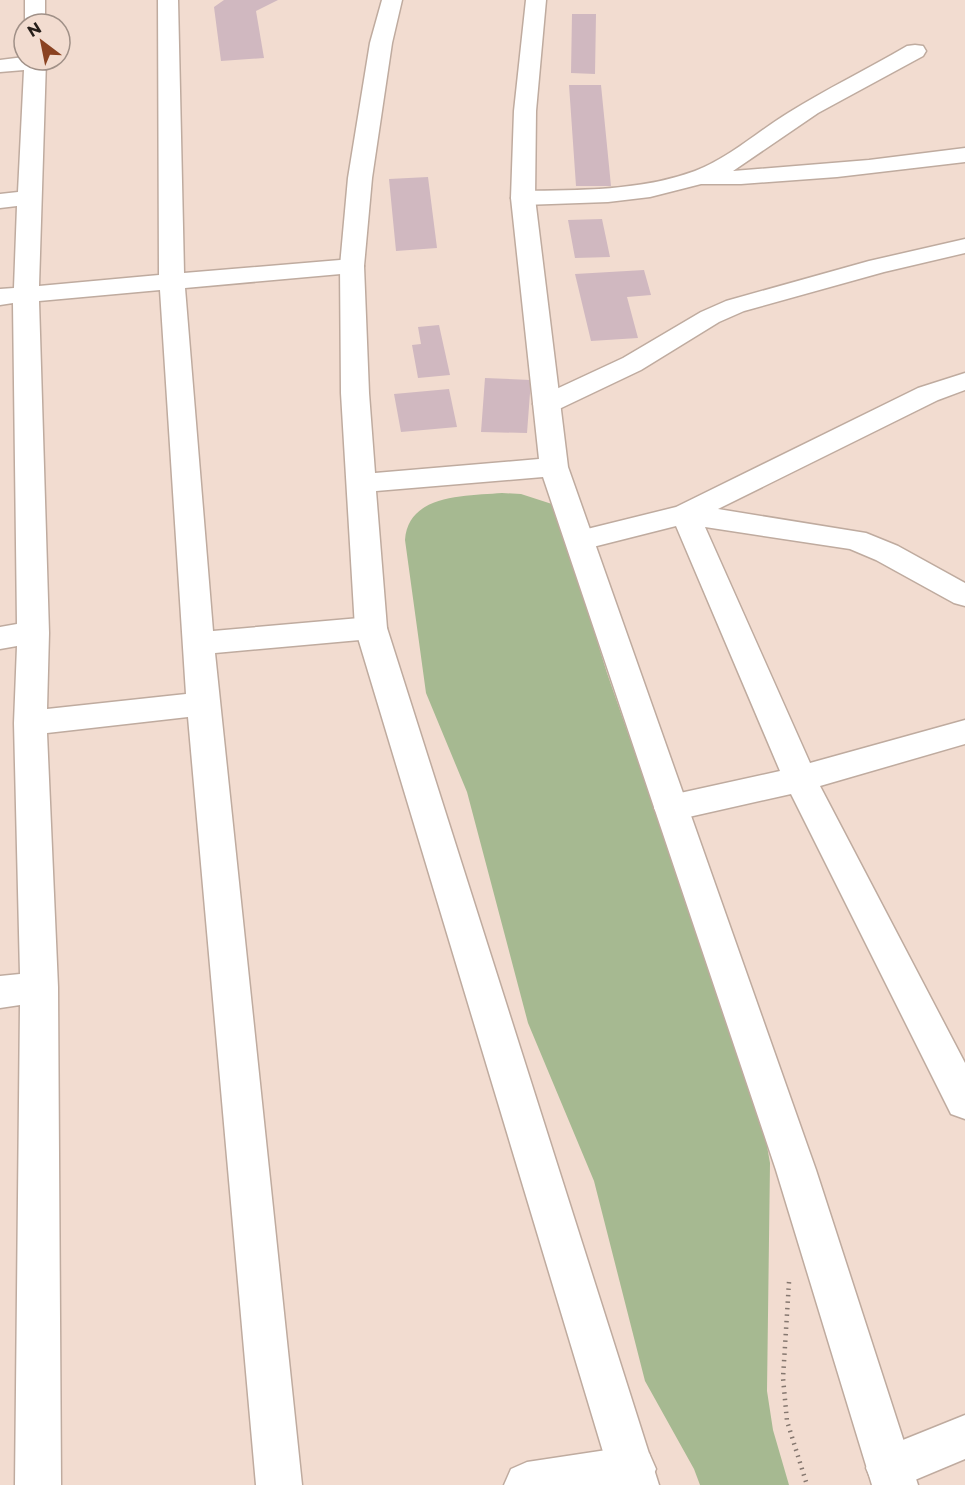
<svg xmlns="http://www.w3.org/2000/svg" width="965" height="1485" viewBox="0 0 965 1485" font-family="Montserrat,sans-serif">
<rect width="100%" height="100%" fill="#f2dcd0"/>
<path fill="#a6b991" d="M502,493L521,494L555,505L607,673L762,1118L770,1163L767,1391L773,1430L789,1485H700L694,1469L645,1381L594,1181L528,1023L467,792L426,693L405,540C408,493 468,496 502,493Z"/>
<path fill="#d0b8c0" d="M224,0H278L256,11L264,58L221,61L214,7Z
M572,14H596L595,74L571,73Z
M569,85H601L611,186H576Z
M428,177L437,248L396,251L389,179Z
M602,219L610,257L575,258L568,220Z
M644,270L651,295L627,297L638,338L591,341L575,274Z
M439,325L450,375L418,378L412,345L421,344L418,327Z
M485,378L531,380L527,433L481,432Z
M449,389L457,427L401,432L394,394Z"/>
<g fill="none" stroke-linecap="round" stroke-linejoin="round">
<defs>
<path id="minor" d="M25,0H45V24H25Z
M158,0H178L184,273L352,259L361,261L364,266L361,271L352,273L185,288L213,631L371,617L382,620L387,628L382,636L371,639L215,653L302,1485H256L188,717L47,733L58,987L61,1485H15L20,1005L0,1008V976L20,974L14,723L17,646L0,649V627L17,624L13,303L0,305V289L14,288L17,206L0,208V194L18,192L24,70L0,72V60L24,57V60H46L39,286L159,275ZM160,290L186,694L47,709L49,633L39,301Z
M915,45L923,46L926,51L923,56L818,113L733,171L869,160L965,148V162L837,177L741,184H701L650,197L608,202L523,205L515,203L511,198L515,193L523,191C580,190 641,191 695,171C729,158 757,132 788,113C826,89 868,69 907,46Z
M965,239V253L884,272L744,311L719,322L641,370L557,410L547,412L537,410L533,404L537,398L623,358L701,312L726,301L869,261Z
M965,373V390L938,400L718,509L866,533L898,546L965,583V606L954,603L876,560L850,549L705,527L810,763L965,720V744L820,786L965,1063V1119L951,1114L791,794L671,821L659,817L654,808L659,799L671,795L780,771L676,526L581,550L571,547L566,540L571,533L676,507L918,388Z
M965,1415V1459L903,1485L873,1484L866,1468L873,1452Z
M633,1446L649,1453L656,1469L649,1485H504L511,1469L527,1462Z"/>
<path id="trunk" d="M382,0H402L392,43L372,178L364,266L369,393L375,473L539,459L511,198L514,111L526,0H546L536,111L535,198L568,467L816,1170L918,1485H872L776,1170L543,477L376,491L387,628L659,1485H613L355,628L341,393L340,266L348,178L370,43Z"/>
</defs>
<use href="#minor" stroke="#bfab9f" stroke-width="3"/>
<use href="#trunk" stroke="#bfab9f" stroke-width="3"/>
<path stroke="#85776f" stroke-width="4.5" stroke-dasharray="1.5 5" stroke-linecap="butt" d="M789,1282L783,1378L787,1421L807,1485"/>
<use href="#minor" fill="#fff" fill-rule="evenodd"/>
<use href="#trunk" fill="#fff" fill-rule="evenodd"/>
</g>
<g transform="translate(42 42) rotate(328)"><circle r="28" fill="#f2dcd0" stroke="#a09087" stroke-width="1.5"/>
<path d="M0-4.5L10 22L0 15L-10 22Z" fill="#8a4221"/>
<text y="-9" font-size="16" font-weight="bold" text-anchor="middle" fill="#251e19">N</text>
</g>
</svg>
